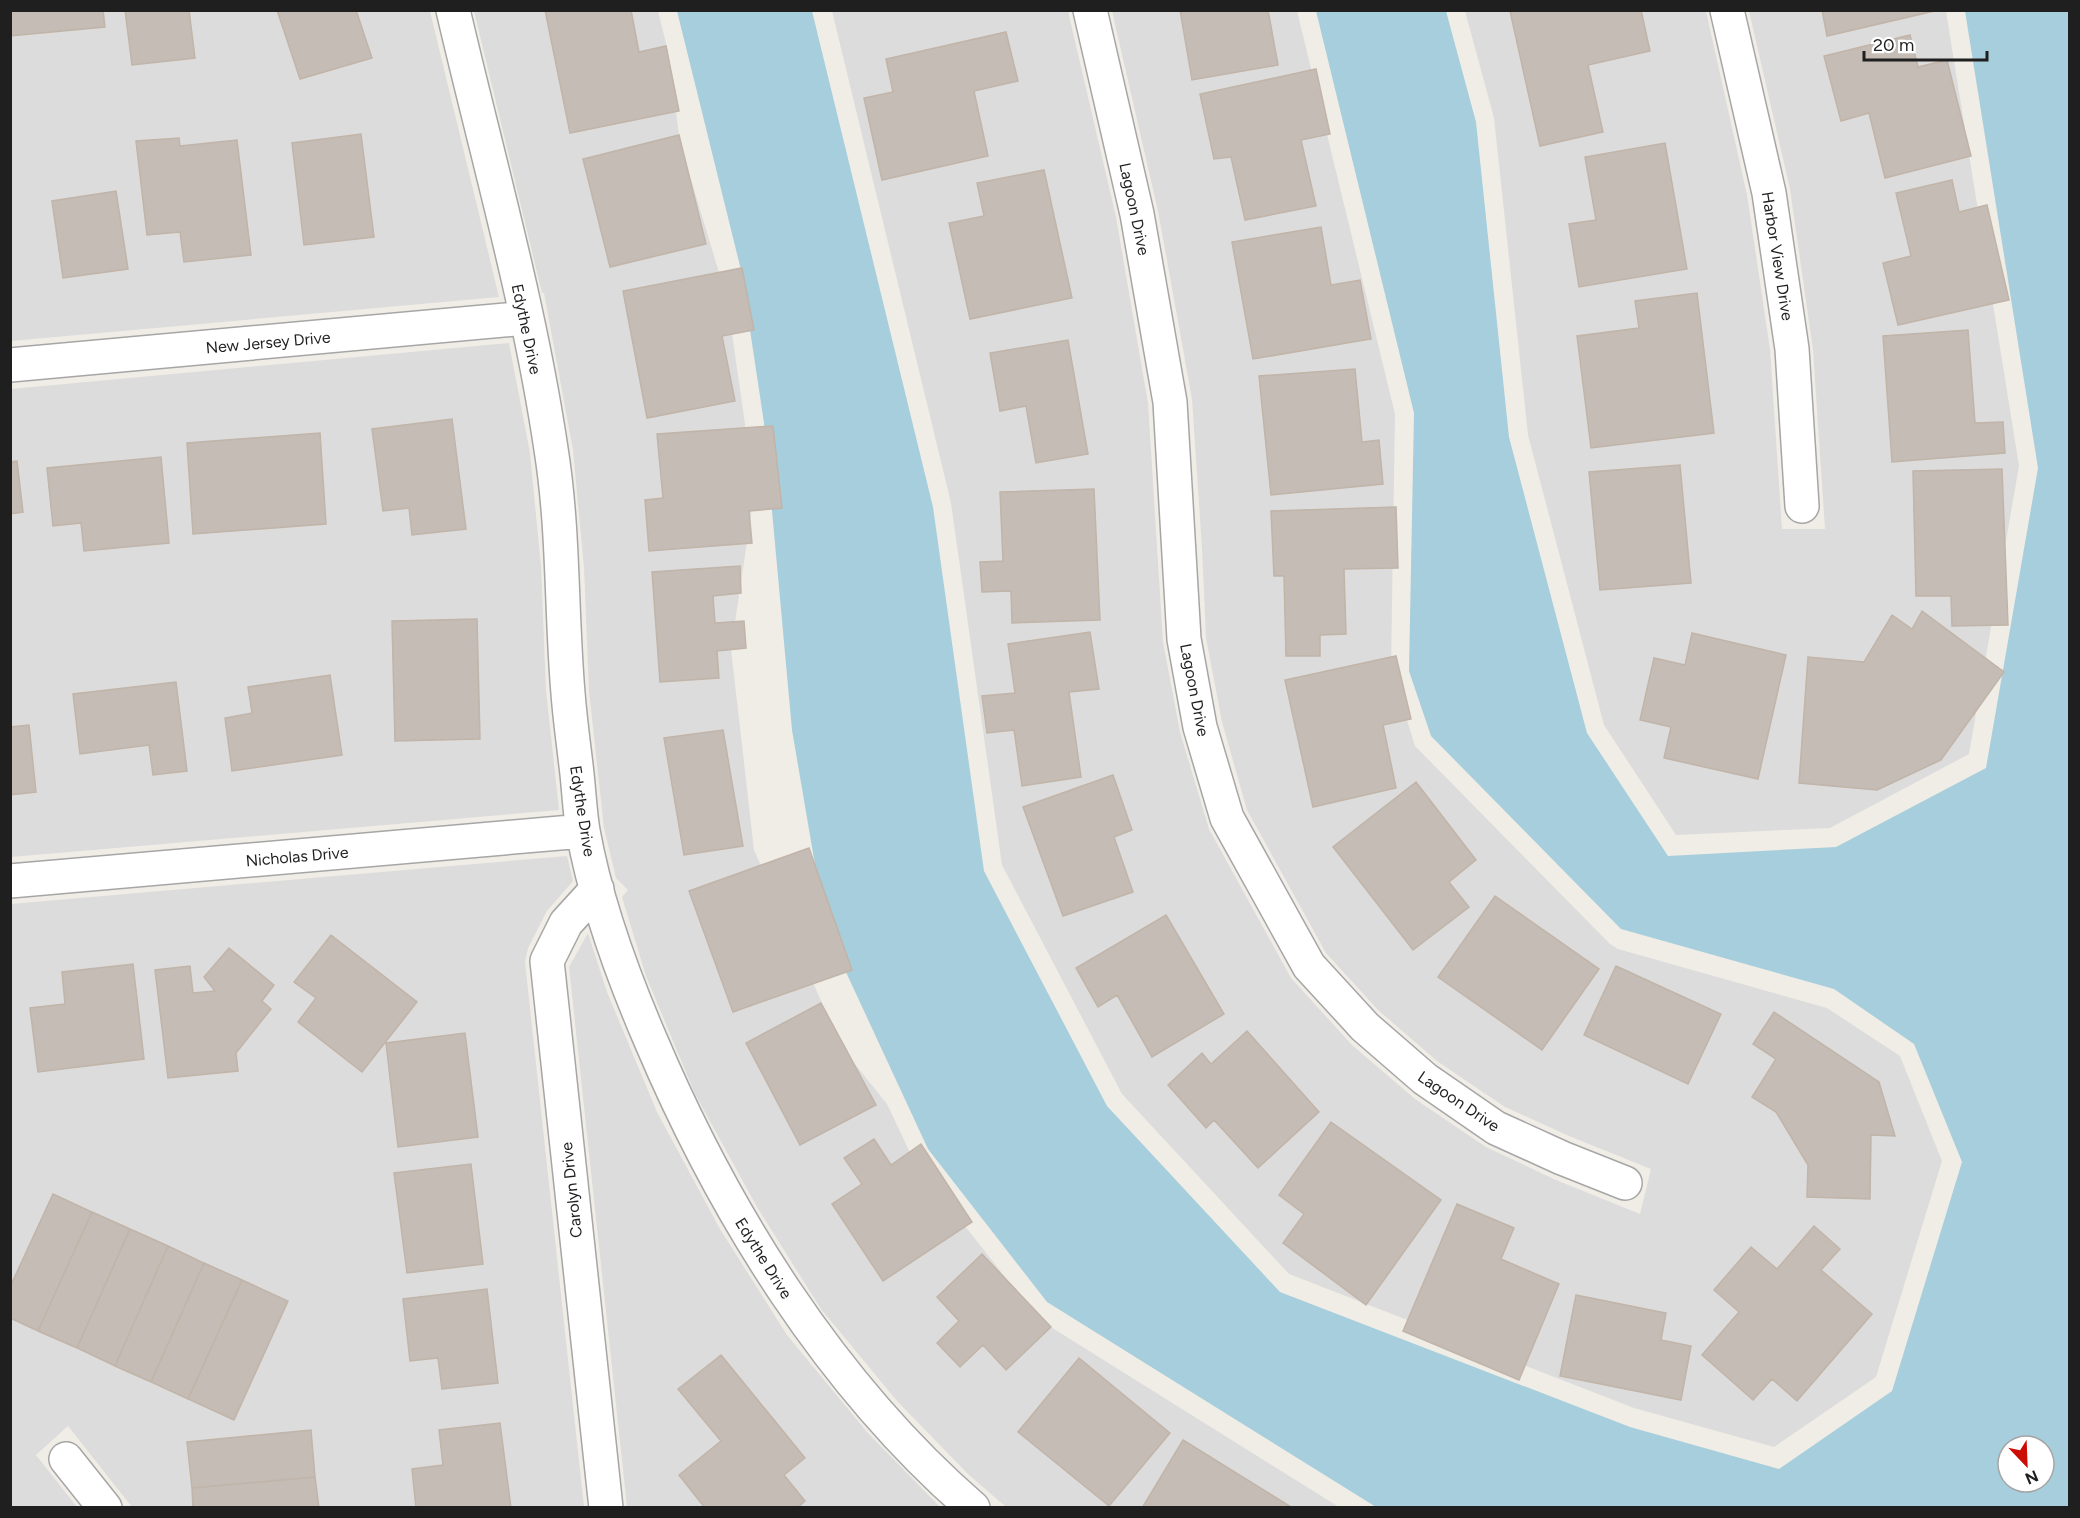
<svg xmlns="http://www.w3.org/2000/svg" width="2080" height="1518" viewBox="0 0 2080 1518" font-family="Figtree,sans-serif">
<rect width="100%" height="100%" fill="#f0ede6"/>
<path fill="#dddcdc" d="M11,11H430L499,297L11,341Z
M474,11H658L668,51L680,143L727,299L745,424L753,502L731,649L754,850L842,1048L887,1104L914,1161L1038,1319L1339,1507H1006L968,1474L897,1401L821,1309L757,1207L695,1094L646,976L622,897L628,890L616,878L604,828L589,691L584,568L573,450L544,293H542Z
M832,11H1068L1116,217L1148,403L1163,642L1180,732L1209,829L1291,978L1352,1045L1415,1099L1486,1147L1556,1180L1640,1214L1651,1169L1569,1136L1505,1107L1437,1061L1378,1010L1326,953L1247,810L1222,722L1206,638L1202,549L1192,399L1158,211L1112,11H1297L1395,414L1391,669L1415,746L1610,944L1618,949L1827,1008L1900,1056L1942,1161L1876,1377L1774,1447L1634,1408L1289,1274L1122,1094L1002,865L951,503Z
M1465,11H1706L1747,195L1770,349L1782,529H1825L1813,350L1790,189L1749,11H1946L2019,466L1969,754L1830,828L1676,835L1604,725L1528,435L1494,118Z
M509,343L530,453L541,566L546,690L559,810L11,857V389Z
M567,856L573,881L547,911L528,948L525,962L584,1507H132L68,1426L36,1455L77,1507L11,1508V904Z
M588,933L607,992L657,1112L720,1229L787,1335L867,1432L940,1507H627L569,967Z"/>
<path fill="#a7cedc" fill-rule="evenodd" d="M677,11H812L933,507L984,871L1107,1106L1280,1292L1630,1427L1779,1469L1892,1391L1962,1162L1914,1044L1834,989L1621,929L1431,736L1409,671L1414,413L1316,11H1446L1476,122L1509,437L1587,733L1668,856L1836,847L1986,768L2038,468L1965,11H2069V1507H1376L1047,1302L928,1149L826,929L792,730L764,423L741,270ZM2008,1446H2044V1482H2008Z"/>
<path fill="#c4bcb5" stroke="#c1b4a8" stroke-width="1.5" d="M10,10H103L105,27L10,36Z
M125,10H189L195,58L132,65Z
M277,10H356L372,58L300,79Z
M545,10H631L639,52L666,46L679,111L570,133Z
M1180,10H1268L1278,65L1192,80Z
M1641,10L1650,51L1588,65L1603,132L1540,146L1510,11Z
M1822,10H1939L1827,36Z
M1006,32L1018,81L974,91L988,156L882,180L864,98L893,92L886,59Z
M1910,35L1918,67L1947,60L1971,156L1885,178L1869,113L1841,121L1824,56Z
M1316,69L1330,134L1301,140L1316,206L1245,220L1231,157L1214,159L1200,94Z
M361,134L374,237L304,245L292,143Z
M679,135L706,244L610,267L583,159Z
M179,138L180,146L237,140L251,255L184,262L180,232L147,235L136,141Z
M1665,143L1687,269L1579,287L1569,224L1596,220L1585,157Z
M1044,170L1072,298L970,319L949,223L984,216L977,183Z
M1952,180L1959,212L1987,205L2009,300L1898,325L1883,263L1911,256L1896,193Z
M116,191L128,269L63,278L52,201Z
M1321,227L1331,285L1360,280L1371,339L1253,359L1232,242Z
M742,268L754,330L722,336L735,401L647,418L623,291Z
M1697,293L1714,433L1591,448L1577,336L1639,328L1635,301Z
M1968,330L1975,423L2003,422L2005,453L1892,462L1883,336Z
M1068,340L1088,454L1036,463L1026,406L1000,411L990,353Z
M1355,369L1362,442L1379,440L1383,484L1271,495L1259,376Z
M452,419L466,529L412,535L409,508L383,511L372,429Z
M773,426L782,508L749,511L752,543L649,551L645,500L663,498L657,434Z
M320,433L326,524L193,534L187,443Z
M161,457L169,543L84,551L81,523L53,526L47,468Z
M17,461L23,512L10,514V462Z
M1680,465L1691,583L1600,590L1589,472Z
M2002,469L2008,625L1952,626L1951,596H1916L1913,471Z
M1094,489L1100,620L1012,623L1011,591L982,592L980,562L1003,561L1000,492Z
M1396,507L1398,568L1344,569L1346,634L1320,635V656H1286L1284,576H1274L1271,511Z
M740,566L741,593L713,596L715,623L744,621L746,648L717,651L719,678L660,682L652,572Z
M1922,611L2004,672L1941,760L1877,790L1799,783L1808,657L1864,662L1892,615L1912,629Z
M477,619L480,739L395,741L392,621Z
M1090,632L1099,689L1069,692L1081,777L1022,786L1014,730L987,733L982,696L1015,693L1008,644Z
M1692,633L1786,655L1758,779L1664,758L1671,727L1640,720L1654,658L1685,665Z
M1396,656L1411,719L1383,725L1396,788L1313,807L1285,680Z
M330,675L342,755L232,771L225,718L252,713L248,687Z
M176,682L187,771L153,775L149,745L80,754L73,694Z
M29,725L36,792L10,795V727Z
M723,730L743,846L684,855L664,738Z
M1113,775L1132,830L1114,837L1133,892L1063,916L1023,807Z
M1416,782L1476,860L1449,882L1469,907L1413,950L1333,847Z
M809,848L852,970L733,1012L689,891Z
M1495,896L1599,969L1542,1050L1438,977Z
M1166,915L1224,1014L1152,1057L1117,995L1098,1007L1076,968Z
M331,935L417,1002L362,1072L298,1022L316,998L294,982Z
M229,948L274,985L262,1001L271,1009L236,1053L238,1071L168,1078L155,970L190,966L193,993L215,991L204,977Z
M133,964L144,1059L38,1072L30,1008L65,1004L62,972Z
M1616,966L1721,1014L1688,1084L1584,1035Z
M821,1003L876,1105L800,1145L746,1043Z
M1774,1012L1879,1082L1895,1136L1871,1135L1870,1199L1807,1197L1808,1165L1776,1112L1752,1097L1776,1059L1753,1044Z
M1247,1031L1319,1112L1258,1168L1214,1120L1206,1128L1168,1085L1202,1053L1211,1064Z
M465,1033L478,1137L398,1147L386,1043Z
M1331,1122L1441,1200L1366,1305L1283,1243L1304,1214L1279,1195Z
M874,1139L891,1165L921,1144L972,1222L883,1281L832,1204L862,1184L844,1158Z
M471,1164L483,1264L407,1273L394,1173Z
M53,1194L92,1212L38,1331L10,1318V1287Z
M1457,1204L1514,1228L1501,1259L1559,1284L1519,1380L1403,1331Z
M92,1212L130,1229L77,1348L38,1331Z
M1814,1226L1840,1249L1821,1270L1872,1314L1797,1401L1772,1379L1753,1400L1702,1355L1739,1312L1714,1290L1751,1247L1777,1269Z
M130,1229L168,1246L115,1366L77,1348Z
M168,1246L204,1263L151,1382L115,1366Z
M982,1254L1051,1327L1006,1370L983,1345L960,1367L937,1343L959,1321L937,1297Z
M204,1263L242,1280L188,1399L151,1382Z
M242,1280L288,1301L234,1420L188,1399Z
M487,1289L498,1383L442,1389L438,1358L410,1361L403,1299Z
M1576,1295L1666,1313L1661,1340L1691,1346L1681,1400L1560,1376Z
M721,1355L805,1458L784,1475L805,1501L797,1508H705L679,1475L721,1441L678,1389Z
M1079,1358L1170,1433L1109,1506L1018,1432Z
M500,1423L511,1508H416L412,1469L443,1465L439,1430Z
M311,1430L315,1477L192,1488L187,1442Z
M1183,1440L1291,1507V1508H1142Z
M315,1477L319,1508H193L192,1488Z"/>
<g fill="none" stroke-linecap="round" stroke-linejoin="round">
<defs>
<path id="minor" d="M453,10C487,156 529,301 551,449C564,530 561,612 568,693C570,720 574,747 577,774C579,793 580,813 583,831C596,903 622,974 651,1041C724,1213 830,1384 973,1508
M1090,10L1137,214L1170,402L1184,639L1200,727L1227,818L1309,966L1365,1027L1425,1079L1496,1128L1562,1158L1625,1183
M1727,10L1769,193L1792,349L1802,506
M10,365L526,318
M10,881L583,831
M597,889L566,923L547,961L606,1508
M66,1459L105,1508"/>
</defs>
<use href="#minor" stroke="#a6a6a6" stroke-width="36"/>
<use href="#minor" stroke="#fff" stroke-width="33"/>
</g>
<g text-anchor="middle" stroke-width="4.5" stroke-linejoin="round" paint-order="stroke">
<g font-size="16" fill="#1f1f1f" stroke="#fff">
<text transform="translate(1135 209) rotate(78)" y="6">Lagoon Drive</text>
<text transform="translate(1778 256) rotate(81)" y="6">Harbor View Drive</text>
<text transform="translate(527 329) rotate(78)" y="6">Edythe Drive</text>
<text transform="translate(268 342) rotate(-5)" y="6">New Jersey Drive</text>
<text transform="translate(1195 690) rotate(79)" y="6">Lagoon Drive</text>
<text transform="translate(583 811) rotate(81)" y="6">Edythe Drive</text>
<text transform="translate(297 856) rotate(-5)" y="6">Nicholas Drive</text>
<text transform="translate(1459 1101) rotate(34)" y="6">Lagoon Drive</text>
<text transform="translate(571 1190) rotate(-96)" y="6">Carolyn Drive</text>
<text transform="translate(764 1258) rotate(58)" y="6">Edythe Drive</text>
</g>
</g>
<rect width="2080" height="1518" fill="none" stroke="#1f1f1f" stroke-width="24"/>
<g transform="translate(2026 1464) rotate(157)"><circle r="28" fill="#ffffff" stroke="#a5a5a5" stroke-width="1.5"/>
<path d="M0-4.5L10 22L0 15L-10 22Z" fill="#cb0d04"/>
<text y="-9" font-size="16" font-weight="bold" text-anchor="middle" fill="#1f1f1f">N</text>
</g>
<path d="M1864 51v9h123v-9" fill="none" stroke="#1f1f1f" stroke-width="3"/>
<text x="1873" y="51" font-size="18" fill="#1f1f1f" stroke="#ffffff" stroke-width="4.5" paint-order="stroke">20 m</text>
</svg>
